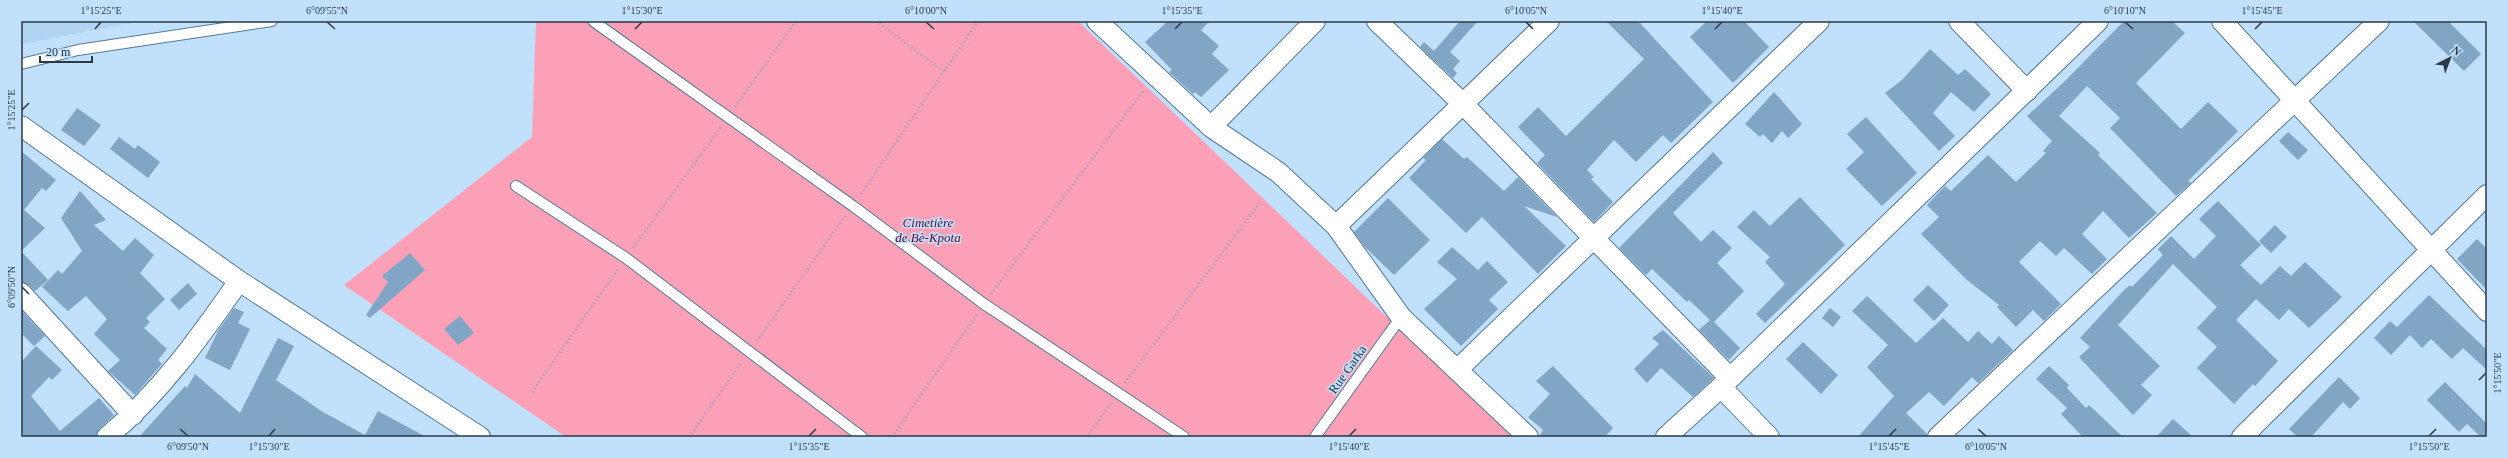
<svg xmlns="http://www.w3.org/2000/svg" width="2508" height="458" viewBox="0 0 2508 458" font-family="'Times New Roman',serif">
<rect width="100%" height="100%" fill="#c1e0fb"/>
<path fill="#b0d4f2" d="M21,21H142L21,44Z"/>
<path fill="#fba0b6" d="M536,21H1078L1512,437H566L344,285L532,137Z"/>
<path fill="#80a5c5" d="M1168,21H1210L1201,30L1219,46L1212,54L1229,70L1201,97L1195,92L1193,94L1169,72L1172,70L1145,42Z
M1460,21H1478L1450,52L1460,61L1453,69L1457,73L1453,78L1420,47L1424,42L1434,51Z
M1606,21H1638L1713,102L1671,143L1663,135L1636,162L1614,140L1587,170L1594,177L1591,179L1613,202L1594,222L1537,163L1545,155L1518,127L1538,107L1566,136L1644,59Z
M1707,21H1744L1769,47L1733,83L1690,37Z
M2124,21H2172L2185,33L2136,83L2181,129L2208,102L2238,131L2188,181L2191,183L2176,196L2110,128L2120,118L2087,86L2059,116L2100,153L2098,155L2157,213L2129,238L2103,211L2082,234L2107,259L2092,274L2064,248L2056,256L2040,241L2019,262L2061,304L2044,321L2033,310L2016,327L1997,307L1999,305L1967,280L1921,234L1939,217L1927,205L1945,186L1951,191L1988,155L2016,182L2046,153L2043,151L2052,141L2027,116L2065,81Z
M2413,21H2448L2481,54L2464,71Z
M1930,49L1958,75L1965,69L1991,94L1974,112L1951,92L1933,113L1955,136L1939,151L1885,93L1902,80Z
M1774,92L1802,124L1788,138L1782,131L1772,143L1763,134L1760,137L1745,124Z
M77,108L101,125L84,146L61,130Z
M1866,117L1917,173L1882,206L1846,169L1864,152L1847,134Z
M2288,132L2308,150L2298,160L2279,141Z
M119,137L135,149L138,145L160,162L148,178L110,149Z
M1442,139L1464,159L1467,157L1504,191L1518,177L1557,217L1524,206L1566,246L1538,274L1482,217L1466,233L1409,178L1426,160L1423,158Z
M21,151L56,180L46,191L42,188L24,210L45,228L21,251L48,280L35,291L29,285L21,282Z
M1713,152L1723,163L1673,213L1701,242L1713,230L1732,248L1717,263L1744,291L1714,322L1740,348L1729,360L1699,330L1710,320L1689,300L1687,302L1652,269L1646,275L1619,248Z
M80,191L106,220L94,225L123,251L135,238L154,255L140,273L165,299L146,318L150,322L144,328L167,349L158,360L162,364L135,395L108,371L120,360L94,334L107,319L86,296L68,311L42,287L58,270L62,274L82,251L61,218Z
M1800,197L1845,245L1765,323L1756,314L1785,284L1765,262L1770,257L1737,227L1754,210L1770,226Z
M1388,198L1430,240L1394,275L1365,247L1354,232Z
M2218,201L2261,245L2240,265L2261,285L2280,266L2291,276L2305,262L2342,297L2309,328L2289,309L2279,320L2256,299L2236,320L2278,361L2255,386L2253,384L2234,404L2197,368L2217,347L2197,328L2217,307L2173,264L2118,325L2160,366L2141,385L2152,395L2133,415L2079,357L2090,347L2080,338L2124,290L2130,285L2132,287L2163,255L2158,249L2171,236L2194,259L2216,236L2199,219Z
M2275,225L2287,237L2271,253L2259,241Z
M2477,239L2487,249V290L2457,259Z
M1452,247L1478,270L1487,261L1508,282L1489,300L1498,309L1461,346L1424,309L1457,279L1437,262Z
M410,253L425,270L370,318L366,315L388,282L382,276Z
M188,283L197,294L179,310L170,300Z
M1928,285L1949,305L1934,321L1913,300Z
M2429,295L2487,350V370L2463,348L2452,359L2431,339L2422,348L2410,335L2391,355L2374,338L2390,321L2397,327Z
M1867,296L1916,343L1943,318L1968,342L1978,331L1992,344L1999,336L2013,350L1978,383L1972,377L1944,406L1929,392L1906,413L1927,434V437H1858L1894,396L1867,367L1888,345L1852,311Z
M234,308L244,312L238,323L250,329L230,370L205,358L218,331Z
M1830,308L1841,317L1833,327L1822,318Z
M21,310L45,336L34,346L21,333Z
M460,316L474,333L458,345L444,329Z
M1663,330L1714,378L1693,397L1661,368L1647,383L1634,369L1659,344L1652,338Z
M278,338L294,346L276,380L323,412L365,435L378,411L426,437H139L185,386L187,388L195,374L240,413Z
M1803,342L1838,375L1821,394L1786,359Z
M36,346L62,370L52,380L49,377L31,396L60,431L99,398L114,415L99,429L96,437H21V362Z
M1553,366L1613,428L1605,437H1539L1543,430L1528,417L1550,394L1536,381Z
M2049,366L2069,385L2067,388L2086,408L2089,405L2123,437H2083L2061,414L2067,408L2036,379Z
M2339,377L2360,398L2350,409L2343,402L2311,437H2298L2289,429Z
M2445,382L2487,424V437H2481L2467,424L2459,432L2427,400Z
M2173,419L2193,437H2156Z"/>
<g fill="none" stroke-linecap="round" stroke-linejoin="round">
<defs>
<path id="lane" d="M593,21L853,206L984,304L1184,437
M21,64L78,50L272,21
M516,186L626,258L862,437
M1315,437L1401,317"/>
<path id="street" d="M1097,21L1211,127L1278,172L1336,226L1401,317L1528,437
M1377,21L1463,104L1730,378
M1959,21L2027,91
M2222,21L2487,311
M21,126L239,281L480,437
M1211,127L1315,21
M1336,226L1549,21
M21,293L133,415
M1457,370L1819,21
M1721,387L1769,437
M107,437C160,393 200,337 239,281
M1666,437L1721,387L2098,21
M1938,437L2379,21
M2242,437L2487,195"/>
</defs>
<use href="#lane" stroke="#557997" stroke-width="12"/>
<use href="#street" stroke="#557997" stroke-width="22"/>
<path stroke="#89a2b8" stroke-width="2.5" stroke-dasharray="1 3" stroke-linecap="butt" d="M876,21L945,72
M735,107L796,21
M861,194L978,21
M633,248L721,127
M991,294L1144,90
M757,341L845,216
M1125,383L1261,201
M532,392L619,268
M689,437L742,362
M892,437L977,314
M1087,437L1111,403"/>
<use href="#lane" stroke="#fff" stroke-width="10"/>
<use href="#street" stroke="#fff" stroke-width="20"/>
</g>
<path fill="none" stroke="#293946" stroke-width="1.5" d="M327,22L335,29M926,22L934,29M1526,22L1533,29M2125,22L2133,29M95,29L101,22M635,29L642,22M1175,29L1182,22M1715,29L1722,22M2255,29L2262,22M22,110L29,103M22,287L29,294M2479,380L2486,373M180,429L188,436M1978,429L1986,436M269,436L275,429M809,436L816,429M1349,436L1356,429M1889,436L1896,429M2429,436L2436,429"/>
<g text-anchor="middle" stroke-width="3" stroke-linejoin="round" paint-order="stroke">
<g font-size="13" font-style="italic" fill="#5c0929" stroke="#c1e0fb">
<text x="928" y="227">Cimetière<tspan x="928" dy="15">de Bè-Kpota</tspan></text>
</g>
<g font-size="13" fill="#293946" stroke="#c1e0fb">
<text transform="translate(1347 369) rotate(-55)" y="5">Rue Garka</text>
</g>
</g>
<rect width="2508" height="458" fill="none" stroke="#c1e0fb" stroke-width="44"/>
<g transform="translate(2450 58) rotate(42)" stroke="#c1e0fb" stroke-width="3" paint-order="stroke">
<path d="M0-3L7 15L0 10L-7 15Z" fill="#293946"/>
<text y="-6" font-size="11" font-weight="bold" text-anchor="middle" fill="#293946">N</text>
</g>
<path d="M40 56v6h52v-6" fill="none" stroke="#293946" stroke-width="2"/>
<text x="46" y="56" font-size="12" fill="#293946" stroke="#c1e0fb" stroke-width="3" paint-order="stroke">20 m</text>
<rect x="22" y="22" width="2464" height="414" fill="none" stroke="#293946" stroke-width="1.5"/>
<g font-size="10" text-anchor="middle" fill="#293946">
<text x="101" y="14">1°15'25"E</text>
<text x="327" y="14">6°09'55"N</text>
<text x="642" y="14">1°15'30"E</text>
<text x="926" y="14">6°10'00"N</text>
<text x="1182" y="14">1°15'35"E</text>
<text x="1526" y="14">6°10'05"N</text>
<text x="1722" y="14">1°15'40"E</text>
<text x="2125" y="14">6°10'10"N</text>
<text x="2262" y="14">1°15'45"E</text>
<text transform="translate(11 110) rotate(-90)" y="4">1°15'25"E</text>
<text transform="translate(11 287) rotate(-90)" y="4">6°09'50"N</text>
<text transform="translate(2497 373) rotate(-90)" y="4">1°15'50"E</text>
<text x="188" y="450">6°09'50"N</text>
<text x="269" y="450">1°15'30"E</text>
<text x="809" y="450">1°15'35"E</text>
<text x="1349" y="450">1°15'40"E</text>
<text x="1889" y="450">1°15'45"E</text>
<text x="1986" y="450">6°10'05"N</text>
<text x="2429" y="450">1°15'50"E</text>
</g>
</svg>
